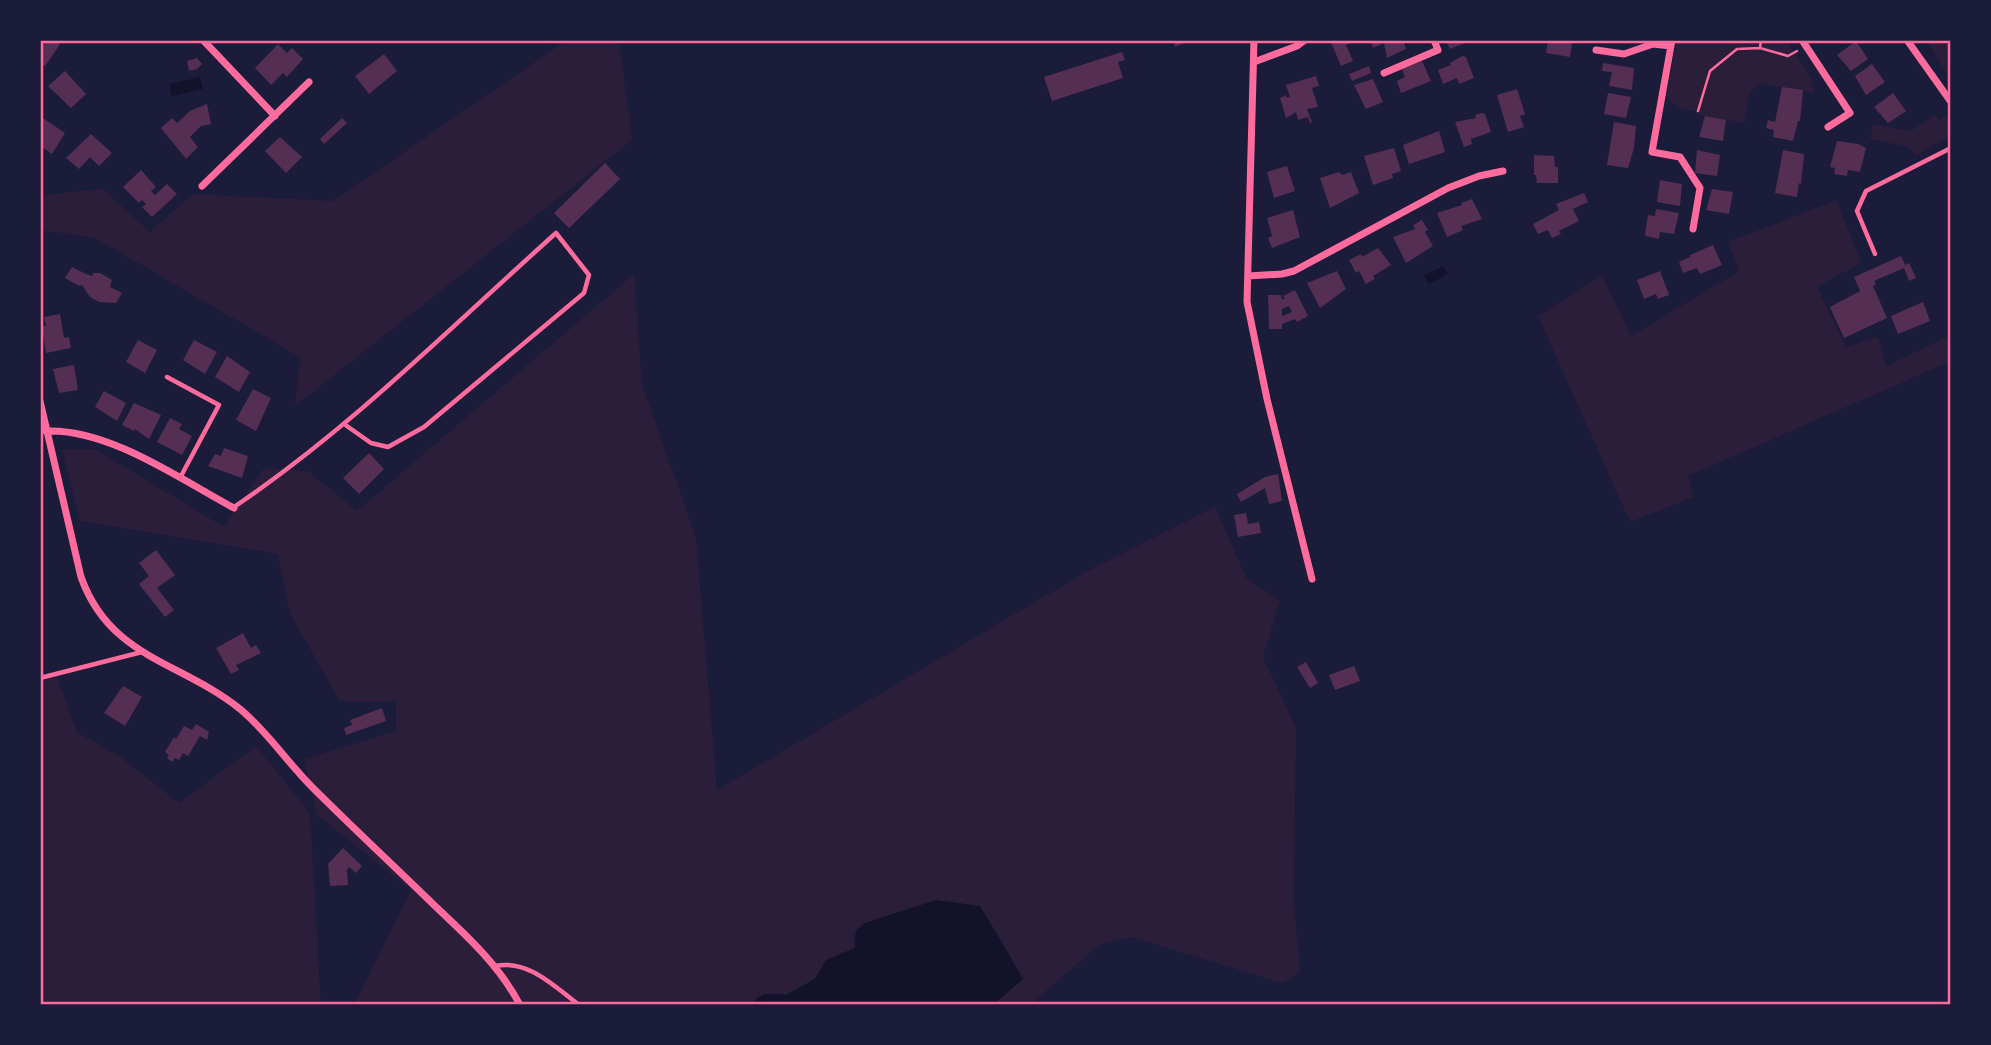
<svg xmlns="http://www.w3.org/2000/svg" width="1991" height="1045" viewBox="0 0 1991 1045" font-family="'Alegreya Sans',sans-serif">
<rect width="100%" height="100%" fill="#1b1b3a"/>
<path fill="#2a1e3b" d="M567,40H619L632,140L295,406L300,357L95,238L40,230V195L103,189L150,232L192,194L333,201Z
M1677,40H1786L1810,75L1815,93L1760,83L1750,92L1744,123L1699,115V112C1685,109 1671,109 1667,93Z
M1926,40H1951V80Z
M1935,115L1939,120L1945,116L1951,123V135L1916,156L1909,147L1870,139L1873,124L1911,131Z
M1837,200L1861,263L1817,287L1846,347L1878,337L1886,366L1951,335V361L1688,476L1694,497L1630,522L1538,316L1602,275L1631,336L1739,271L1728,242Z
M634,274L642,384L696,538L717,790L1084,573L1215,507L1247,579L1280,600L1263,657L1296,728L1294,902L1300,972L1282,983L1131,937L1099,945L1030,1005H993L1023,978L984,912L856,929L853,937L855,948L826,960L815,979L786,995L774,993L758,997L752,1005H354L411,890L317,815L304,759L396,731V702L340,701L290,614L278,554L80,521L62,449H95L224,527L264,468L308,471L357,511Z
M57,677L77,732L119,756L179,803L256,746L310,813L321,1005H40V681Z"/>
<path fill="#12122b" d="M200,77L203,89L172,96L169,84Z
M1443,266L1448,274L1429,284L1424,276Z
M936,900L980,906L1023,979L993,1005H752L758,997L764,994L786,995L815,979L826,960L855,948C856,935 853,932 865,923Z"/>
<path fill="#542f53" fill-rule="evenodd" d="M46,40H60L59,46L45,66L40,63V50Z
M1173,40H1191L1175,47Z
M1330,40H1358L1346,45L1353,61L1341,66Z
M1370,40H1403L1406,49L1387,58L1384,43L1373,48Z
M1451,40H1472L1450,49L1447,43Z
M1548,40H1570V43H1572L1570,57L1546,53Z
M1856,41L1868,59L1851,71L1837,55Z
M278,44L287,53L292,48L303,59L287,77L283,73L271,85L255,68Z
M1122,52L1125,60L1118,62L1123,78L1052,101L1044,77Z
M384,54L397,71L369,94L355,76Z
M1462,56L1466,57L1474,78L1459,84L1457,78L1443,84L1438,70L1451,65L1450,63Z
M197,58L202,64L197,69L189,71L187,61Z
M1422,61L1431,81L1401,93L1397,81L1405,77L1402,69Z
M1603,63L1634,68L1632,90L1609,86L1612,72L1602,71Z
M1872,64L1885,82L1866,95L1855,76Z
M1369,66L1371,73L1352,81L1349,74Z
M65,71L86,94L71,108L48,86Z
M1316,76L1319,86L1312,88L1318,107L1307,109L1312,122L1310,123L1308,117L1298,120L1296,112L1286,118L1280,98L1286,95L1287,98L1290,97L1286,85Z
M1373,79L1383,102L1366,109L1354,85Z
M1782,87L1803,90L1800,121H1798L1793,141L1773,137L1774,130L1766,128L1768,120L1775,122Z
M1517,89L1525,114L1520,116L1524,127L1508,132L1497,95Z
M1608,93L1631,97L1626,118L1604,114Z
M1893,93L1906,111L1888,123L1874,107Z
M207,104L211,124L201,126L190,137L198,147L186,159L161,128L172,118L177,123L190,111Z
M1482,113L1485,114L1491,132L1471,139L1472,144L1464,147L1455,122L1476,118L1475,115Z
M40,116L65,133L52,154L40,146Z
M1705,116L1726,120L1723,141L1699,137Z
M342,118L347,123L324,144L320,139Z
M1614,122L1636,126L1634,148L1628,168L1607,165Z
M1439,131L1445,152L1409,164L1403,145Z
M91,134L112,153L99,166L90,157L79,169L66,158Z
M280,137L302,157L286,173L265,151Z
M1837,141L1858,144L1866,148L1860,172L1848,170L1847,176L1834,174L1835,168L1830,167Z
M1394,148L1401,171L1392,174L1393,178L1373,185L1364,156Z
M1697,150L1720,155L1717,176L1695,173Z
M1783,150L1804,154L1801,184L1799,183L1797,197L1775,193Z
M1534,155L1554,156L1555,167H1558V183H1537L1536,175H1534Z
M605,163L620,179L569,228L554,213Z
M1287,166L1295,191L1274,198L1267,172Z
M141,170L156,187L151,191L155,195L167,184L177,194L152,217L142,207L146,204L142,200L139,203L123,187Z
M1339,172L1342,175L1351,172L1359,193L1330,208L1320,178Z
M1660,180L1682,184L1680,206L1657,202Z
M1712,189L1733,192L1729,214L1706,210Z
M1584,193L1588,202L1573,209L1579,221L1559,231L1561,234L1552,238L1548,230L1538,234L1533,224L1559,210L1556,204Z
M1472,199L1482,219L1461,226L1463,230L1447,237L1437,213L1462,205L1461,203Z
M1656,209L1679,213L1674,234L1660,232L1659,239L1646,236L1645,234L1648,215L1655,216Z
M1293,210L1300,237L1272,248L1268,238L1272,236L1267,218Z
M1422,220L1428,230L1425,232L1433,246L1406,263L1393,237L1415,229L1413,225Z
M1713,245L1722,265L1700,274L1697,268L1683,273L1679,262L1690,257V255Z
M1378,248L1391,265L1373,276L1375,279L1366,284L1359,271L1356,273L1349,260L1361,254L1362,257Z
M1901,256L1905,265L1909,263L1916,278L1909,281L1904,268L1874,281L1876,284L1873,286L1887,318L1844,338L1830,307L1860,291L1854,277Z
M72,267L86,274L92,276L93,273H100L112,280L110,287L122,293L116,303L99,302L90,297L82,285L79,286L65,278Z
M1337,271L1346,289L1320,308L1307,283Z
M1660,271L1669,295L1658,299L1656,294L1644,299L1637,280Z
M1295,290L1308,316L1297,322L1295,319L1282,324V329H1269L1268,295H1281L1282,300L1285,298L1283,296ZM1289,306L1292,312L1282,316V309Z
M1923,302L1930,321L1898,334L1891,316Z
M60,314L64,338L69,337L71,348L46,353L42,326H46L44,317Z
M138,340L157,350L145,373L126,362Z
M194,340L217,352L205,374L183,360Z
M227,356L250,372L239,392L215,377Z
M74,365L78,390L59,393L53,369Z
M253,389L271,398L256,431L236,420Z
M104,391L126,403L117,421L95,407Z
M134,403L161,415L149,439L135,429L134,431L122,425Z
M170,418L182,424L179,429L192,436L182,455L157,442Z
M224,448L248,456L242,478L208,466L215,454L221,456Z
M369,453L384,469L359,494L343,478Z
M1278,474L1282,501L1269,504L1265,488L1241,502L1237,494L1265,477Z
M1246,513L1248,524L1259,522L1261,533L1238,537L1234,515Z
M156,550L175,575L157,588L174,610L165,617L139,584L149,576L139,563Z
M243,633L251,648L256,645L261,653L236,665L239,670L231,674L216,648Z
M1306,662L1318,683L1310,688L1297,667Z
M1354,666L1360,681L1335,690L1329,675Z
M123,686L142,697L125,726L104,713Z
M382,708L386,721L346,735L344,728L352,725L350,720Z
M196,724L209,732L207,740L200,736L188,756L183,753L179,760L175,758L172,762L167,758L169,755L165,752L174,737L176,739L184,726L192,730Z
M343,848L362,866L356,873L349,867L347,870L348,885L330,886L328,864Z"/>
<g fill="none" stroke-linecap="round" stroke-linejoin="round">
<path stroke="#ff6b9d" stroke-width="2.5" d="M1760,48L1761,40
M1698,111L1710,71L1737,49L1760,48L1788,56L1797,51"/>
<path stroke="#ff6b9d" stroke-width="4.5" d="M1875,254L1857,211L1866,191L1951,148
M167,377L219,405L180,478
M234,507C351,428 451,327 556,233L589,275L584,293L424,427L388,447L371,443L344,424
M40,678L142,652
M495,966C528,959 554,986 579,1005"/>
<path stroke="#ff6b9d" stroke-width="7" d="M203,40L275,116
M1254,40L1247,302L1267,399L1312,579
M1672,40L1652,152L1680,157L1700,188L1693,229
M1802,40L1850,113L1828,127
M1907,40L1951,102
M1596,50L1624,54L1653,44L1671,46
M1254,62L1297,46L1305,40
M1384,73L1438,50L1434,40
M202,186L309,82
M1248,276L1282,274L1294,271L1448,188L1479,176L1503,171
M40,401L81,577C110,658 180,661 240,709C267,731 287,762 312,787C352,827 393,865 434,905C466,935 500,966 520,1005
M46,431C108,428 180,479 234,508"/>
</g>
<rect width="1991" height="1045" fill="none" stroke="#1b1b3a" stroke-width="84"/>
<rect x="42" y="42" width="1907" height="961" fill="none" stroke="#ff6b9d" stroke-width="2.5"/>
</svg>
